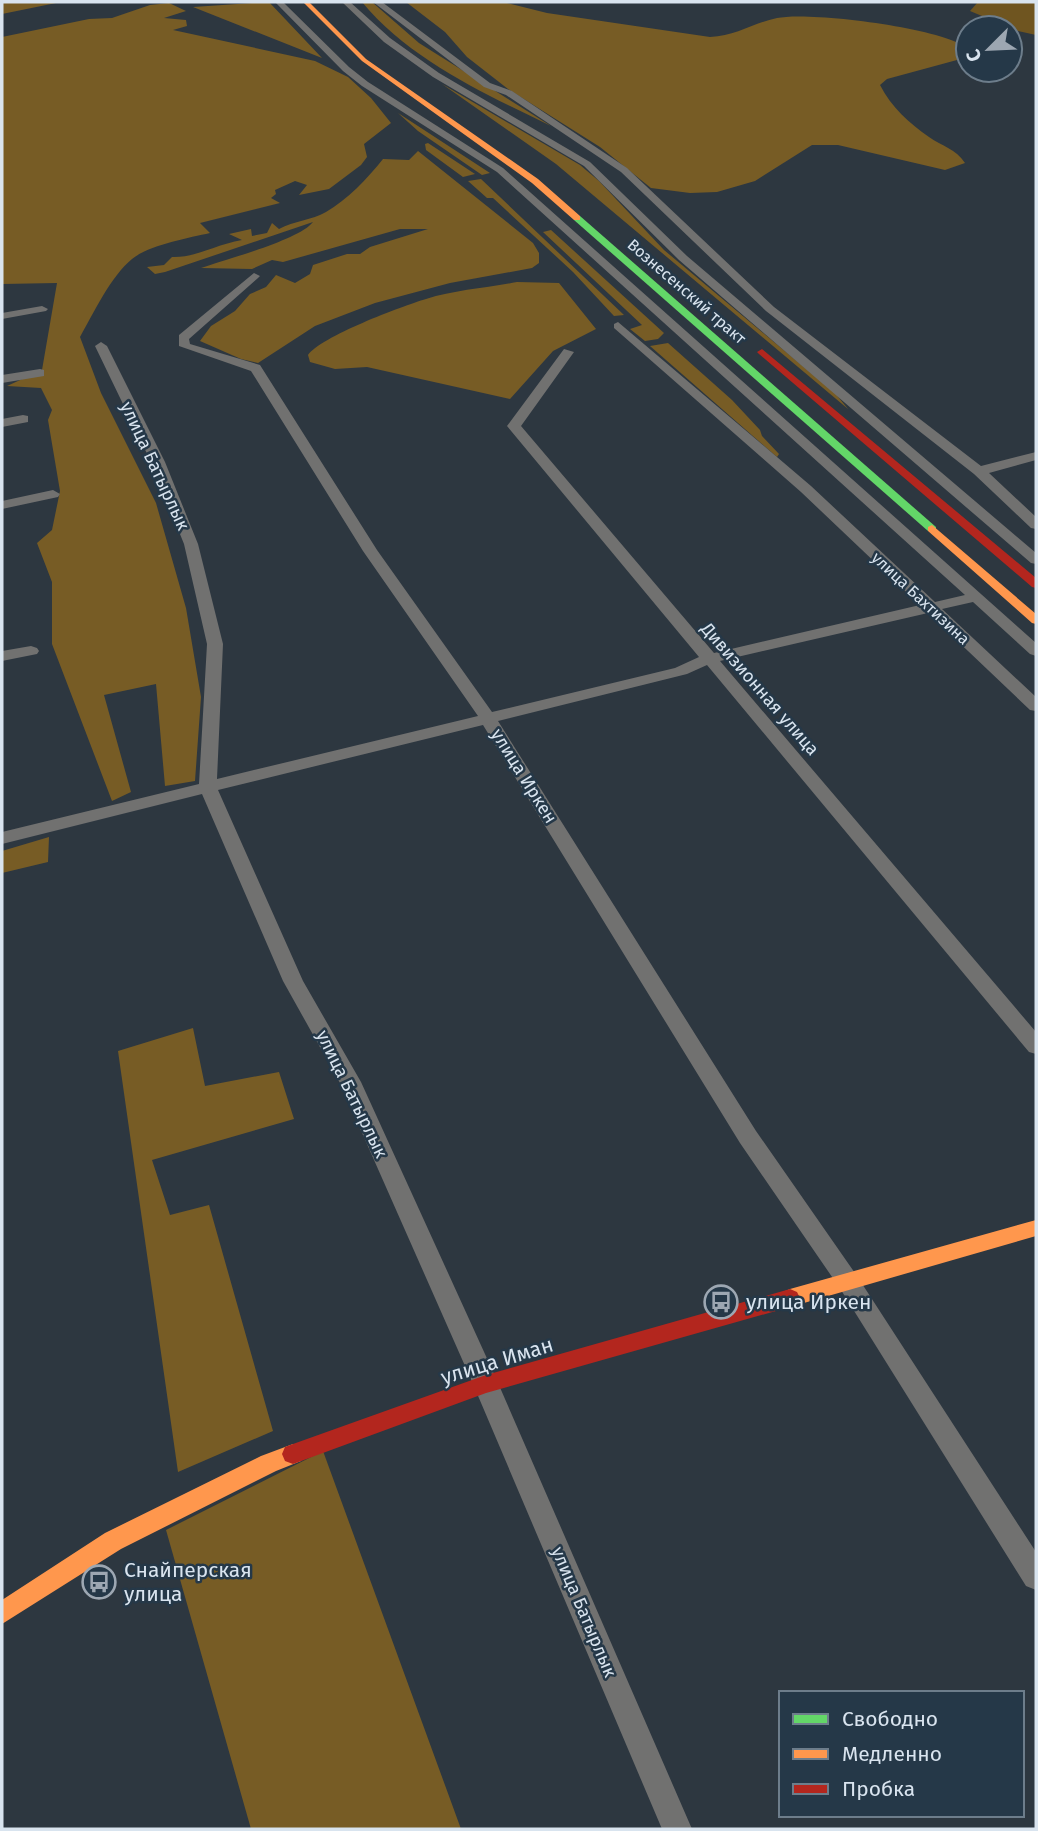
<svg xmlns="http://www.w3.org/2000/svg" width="1038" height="1831" viewBox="0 0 1038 1831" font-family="'Fira Sans',sans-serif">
<rect width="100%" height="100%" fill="#2d3740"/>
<path fill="#6f5520" d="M978,2H1036V35L1018,31L970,11Z"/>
<path fill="#775c25" d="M2,2H55L56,3L2,14Z
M269,2L322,58L193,7Z
M362,2H372L419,43L551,126C485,94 410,60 362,2Z
M406,2H503L547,13L710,37C736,36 753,23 777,18C809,11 946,28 968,49V57L887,79L880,85C892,108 908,122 929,137C942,146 956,149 965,163L945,170L838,145H812L755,181L717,192L690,193L651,188L600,147L508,89L467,57L445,32Z
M169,3L186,11L164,18L186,20L187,26L173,30L315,61L348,77L371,98L391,123L364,144L367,157L361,165L329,189L299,195L307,185L295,181L275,190L276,194L271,198L280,203L200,223L210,233C188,238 149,245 132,259C111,276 93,314 80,337L101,393L156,503L186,608L201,697L195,781L165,786L156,684L104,695L131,792L112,801L52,644V582L37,543L52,530L60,491L48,420L52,410L41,388L7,386L42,370L57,283L2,284V37L89,19L112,18L150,5Z
M442,84L580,165L599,181L664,250L835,393L848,409L556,164Z
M398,113L490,173L482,175L418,131Z
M428,143L475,174L463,177L426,150L425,144Z
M418,151L533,243L539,253V263L532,268L450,283L375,303L315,326L258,363L241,359L200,341L211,326L235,311L250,294L266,287L276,275L295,283L310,274L313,265L347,254H360L370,247L428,229H400L283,262L272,260L252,269L201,268C227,259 299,240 313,222L165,272L155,274L147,267L164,265L172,257C196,258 217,244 242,240L229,234L251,229L252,236L267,233L272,223L279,229C294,221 312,220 326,212C347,200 368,178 383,159L409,160Z
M481,179L624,315L614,316L573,272L493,198H487L468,181Z
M551,230L664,333L658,339L645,341L630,329L642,325L543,232Z
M517,282L559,283L596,329L553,351L510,399L367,367L335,369L310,362L308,355C320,337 402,306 426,299C454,290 487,288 517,282Z
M668,343L732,400L760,430L762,436L779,454L777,457L650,346Z
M49,837L48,862L2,873V851Z
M193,1028L205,1086L279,1072L294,1119L152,1160L170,1215L209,1205L273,1431L178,1472L118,1051Z
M323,1451L461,1829H251L166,1530Z"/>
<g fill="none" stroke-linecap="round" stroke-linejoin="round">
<path fill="#717170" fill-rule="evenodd" d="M275,2H283L349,67L368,82L503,168L1036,643V656L1030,654L973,602L942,609L1036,697V711L1030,710L928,613L720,661L1036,1032V1054L1029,1052L707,665L687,674L498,721L756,1131L857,1276L1036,1552V1590L1026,1586L841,1290L740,1143L483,725L218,790L303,981L361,1082L495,1376L692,1829H662L473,1384L340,1083L283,981L202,794L2,844V832L199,784L207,644L184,544L151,462L95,346L101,342L107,346L165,462L198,544L223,644L217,779L478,716L363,551L251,371L179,346V335L254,273L260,276L258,278L189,339L190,344L260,365L377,550L492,712L675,668L699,657L507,426L564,349L574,352L521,426L714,653L920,605L801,492L614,328V324L618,322L811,486L935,602L965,595L497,172L362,86L343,71Z
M342,2H350L390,38L439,73L590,162L687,256L1036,553V564L1031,563L679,260L584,166L433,77L384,42Z
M373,2H382L490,83L512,91L627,168L774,307L981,466L1036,452V460L989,473L1036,517V529L1031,528L974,474L766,311L621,172L506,95L484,87Z
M42,306L48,309L46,311L2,319V313Z
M40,369L44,370V376L2,383V375Z
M23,415L28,416V422L2,427V419Z
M53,490L60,494L58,497L2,509V501Z
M31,646L37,648L39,651L37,654L2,661V651Z"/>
<path fill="#63d668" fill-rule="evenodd" d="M574,216H580L936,527V531H928L574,220Z"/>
<path fill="#ff974d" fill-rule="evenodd" d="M303,2H309L366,59L538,179L580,216V220H574L532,183L362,61Z
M932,525L1036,614V624L1032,623L928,531V527Z
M1036,1220V1236L790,1307L783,1304L780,1298L783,1292L790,1289Z
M293,1444L301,1447L304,1454L301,1461L276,1471L121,1549L2,1624V1600L105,1533L261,1456Z"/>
<path fill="#b3261e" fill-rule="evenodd" d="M762,349L1036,578V588L1032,587L759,354L757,352Z
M790,1289L797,1292L800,1298L797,1304L790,1307L486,1393L293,1464L285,1461L282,1454L285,1447L293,1444L486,1375Z"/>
</g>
<defs>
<symbol id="bus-ring" viewBox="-11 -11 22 22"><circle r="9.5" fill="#253848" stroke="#9da7b2" stroke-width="1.5"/><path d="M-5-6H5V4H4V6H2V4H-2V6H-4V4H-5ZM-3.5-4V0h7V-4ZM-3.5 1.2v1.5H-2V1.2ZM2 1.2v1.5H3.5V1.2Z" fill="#9da7b2"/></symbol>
</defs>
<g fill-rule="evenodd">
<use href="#bus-ring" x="702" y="1283" width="38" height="38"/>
<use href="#bus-ring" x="80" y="1563" width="38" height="38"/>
</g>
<g text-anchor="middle" stroke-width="5" stroke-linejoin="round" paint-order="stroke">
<g font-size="16" fill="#d9e4ef" stroke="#253848">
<text transform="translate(687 291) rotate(41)" y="6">Вознесенский тракт</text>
<text transform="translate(921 598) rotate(43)" y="6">улица Бахтизина</text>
</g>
<g font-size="18" fill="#d9e4ef" stroke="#253848">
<text transform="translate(155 466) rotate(65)" y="6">улица Батырлык</text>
<text transform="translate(760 689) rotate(49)" y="6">Дивизионная улица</text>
<text transform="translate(524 776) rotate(58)" y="6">улица Иркен</text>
<text transform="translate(352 1094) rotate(64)" y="6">улица Батырлык</text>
<text transform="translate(584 1612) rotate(67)" y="6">улица Батырлык</text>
</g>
<g font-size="21" fill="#d9e4ef" stroke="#253848" text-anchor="start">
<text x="746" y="1309">улица Иркен</text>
<text x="124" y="1577">Снайперская<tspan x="124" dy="24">улица</tspan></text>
</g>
<g font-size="21" fill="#d9e4ef" stroke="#253848">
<text transform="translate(497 1361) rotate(-17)" y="7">улица Иман</text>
</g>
</g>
<rect width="1038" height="1831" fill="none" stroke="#d9e4ef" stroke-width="7"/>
<rect x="779" y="1691" width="245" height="126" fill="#253848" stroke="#6d7d8b" stroke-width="2"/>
<rect x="793" y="1714" width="35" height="10" fill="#63d668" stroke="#6d7d8b" stroke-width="2"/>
<text x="842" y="1726" font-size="21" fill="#d9e4ef">Свободно</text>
<rect x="793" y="1749" width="35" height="10" fill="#ff974d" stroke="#6d7d8b" stroke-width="2"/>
<text x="842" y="1761" font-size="21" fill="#d9e4ef">Медленно</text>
<rect x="793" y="1784" width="35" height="10" fill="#b3261e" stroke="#6d7d8b" stroke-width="2"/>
<text x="842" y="1796" font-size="21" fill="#d9e4ef">Пробка</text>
<g transform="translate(989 49) rotate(246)"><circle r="33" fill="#253848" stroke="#6d7d8b" stroke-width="2"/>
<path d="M0-5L12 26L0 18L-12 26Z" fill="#9da7b2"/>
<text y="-10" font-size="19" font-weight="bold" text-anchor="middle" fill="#d9e4ef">С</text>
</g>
</svg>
